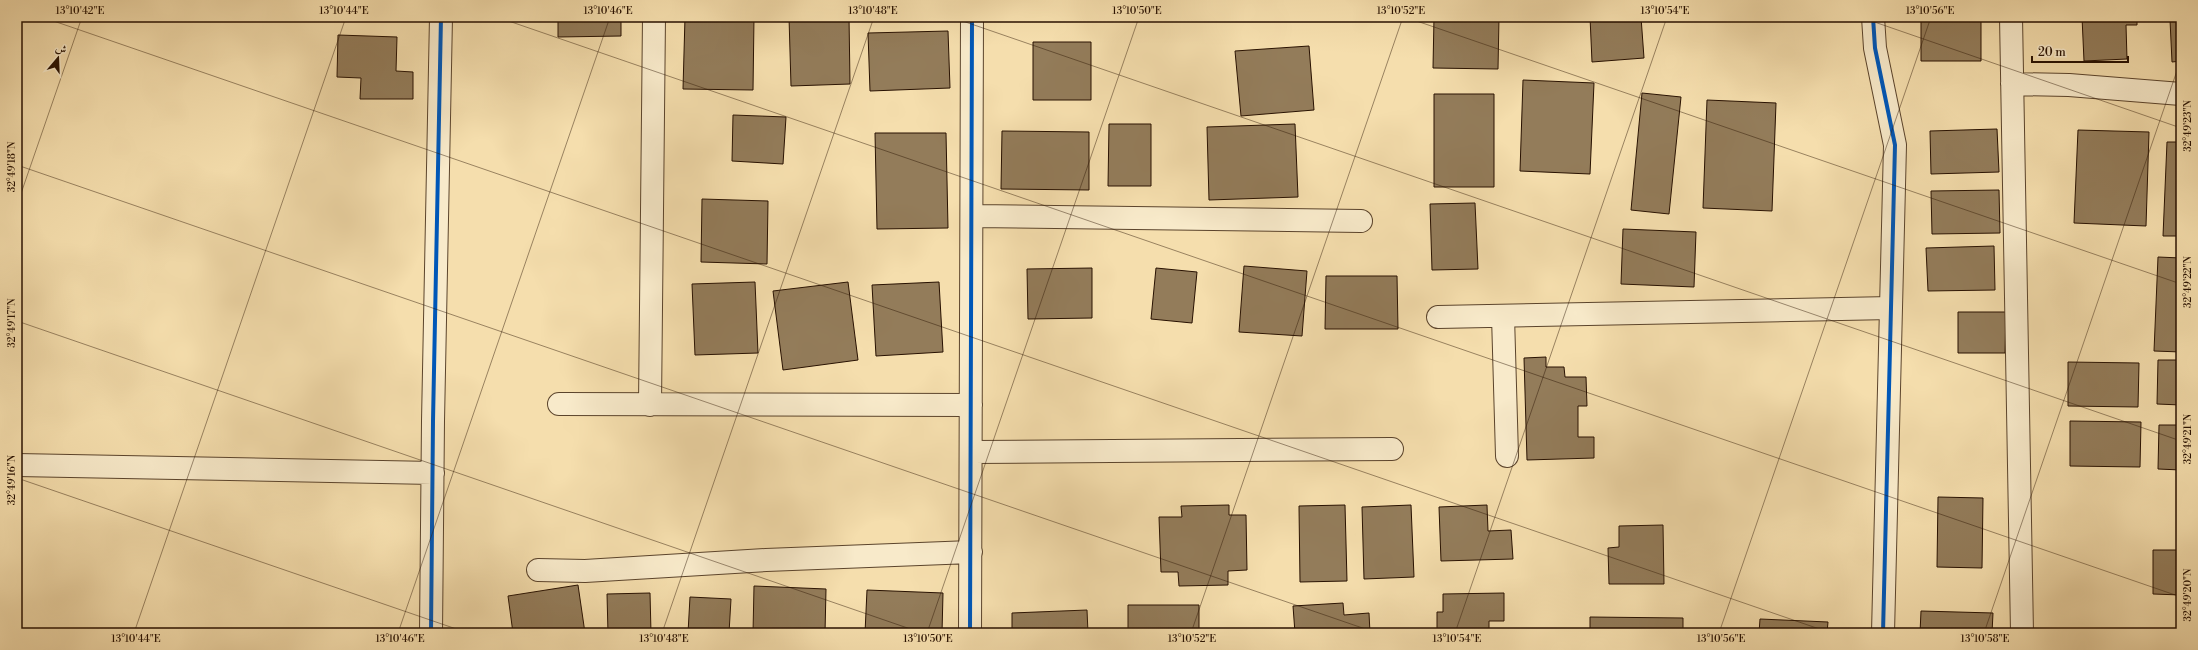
<svg xmlns="http://www.w3.org/2000/svg" width="2198" height="650" viewBox="0 0 2198 650" font-family="'Libre Bodoni',Amiri,serif">
<rect width="100%" height="100%" fill="#f5dead"/>
<filter id="stains"><feTurbulence type="fractalNoise" baseFrequency=".005" numOctaves="4"/><feColorMatrix values="0 0 0 0 .2 0 0 0 0 .09 0 0 0 0 .02 0 0 0 .5 -.17"/></filter>
<radialGradient id="worn" r=".72"><stop offset=".6" stop-color="#630" stop-opacity="0"/><stop offset="1" stop-color="#630" stop-opacity=".3"/></radialGradient>
<path fill="#937c5a" stroke="#281101" d="M558,17H621V36L558,37Z
M685,17H754L753,90L683,89Z
M789,17H849L850,84L791,86Z
M1434,17H1499L1498,69L1433,68Z
M1590,17H1641L1644,58L1592,62Z
M1921,17H1981V61H1921Z
M2082,17H2137V25H2126L2127,59L2084,61Z
M2181,19V61L2172,62L2170,20Z
M948,31L950,88L870,91L868,33Z
M338,35L397,37L396,71L413,72V99H360L361,78L337,77Z
M1033,42H1091V100H1033Z
M1309,46L1314,110L1241,116L1235,51Z
M1523,80L1594,83L1590,174L1520,171Z
M1642,93L1681,97L1669,214L1631,210Z
M1434,94H1494V187H1434Z
M1707,100L1776,103L1772,211L1703,208Z
M733,115L786,117L783,164L732,161Z
M1109,124H1151V186H1108Z
M1295,124L1298,197L1209,200L1207,127Z
M1997,129L1999,172L1931,174L1930,131Z
M2078,130L2149,132L2146,226L2074,223Z
M1002,131L1089,132V190L1001,189Z
M875,133H946L948,228L877,229Z
M2167,142H2181V236H2163Z
M1999,190L2000,233L1932,234L1931,191Z
M702,199L768,201L767,264L701,262Z
M1475,203L1478,269L1432,270L1430,204Z
M1623,229L1696,232L1694,287L1621,284Z
M1994,246L1995,290L1928,291L1926,248Z
M2158,257L2181,258V352L2154,351Z
M1244,266L1307,271L1302,336L1239,332Z
M1092,268V318L1028,319L1027,269Z
M1156,268L1197,272L1192,323L1151,319Z
M1326,276H1397L1398,329H1325Z
M755,282L758,353L695,355L692,284Z
M848,282L858,360L783,370L773,291Z
M939,282L943,352L876,356L872,285Z
M1958,312H2006L2005,353H1958Z
M1546,357V367H1564L1565,377H1586L1587,406H1578V437H1594V458L1527,460L1524,358Z
M2158,360H2181V405L2157,404Z
M2068,362L2139,363L2138,407L2068,406Z
M2070,421L2141,422L2140,467L2070,466Z
M2159,425H2181V470L2158,469Z
M1938,497L1983,498L1982,568L1937,567Z
M1229,505V515H1246L1247,570L1228,571V585L1179,586L1178,572H1161L1159,517H1182L1181,506Z
M1345,505L1347,581L1300,582L1299,506Z
M1411,505L1414,577L1364,579L1362,507Z
M1487,505L1488,531L1511,530L1513,559L1441,561L1439,507Z
M1663,525L1664,584H1609L1608,548L1619,547V526Z
M2153,550H2181V595L2153,594Z
M578,585L585,633H513L508,596Z
M754,586L826,589L825,633H753Z
M867,590L943,593L942,633H865Z
M650,593L651,633H608L607,594Z
M1504,593V621H1489V633H1437V612H1443V594Z
M690,597L731,599L729,633H688Z
M1343,603L1344,615L1369,613L1370,633H1295L1293,606Z
M1128,605H1199V633H1128Z
M1087,610L1088,633H1012V613Z
M1921,611L1993,613L1992,633H1920Z
M1590,617L1683,618V633H1590Z
M1760,619L1828,622L1827,633H1759Z"/>
<g fill="none" stroke-linecap="round" stroke-linejoin="round">
<defs>
<path id="minor" d="M1873,17L1875,48L1895,145L1883,633
M2011,17L2022,633
M2012,84L2069,85L2181,94
M973,216L1361,221
M1503,316L1507,456
M1438,317L1891,308
M559,404L971,405
M650,405L654,17
M971,452L1392,449
M17,465L433,473
M538,570L585,571L766,560L971,552
M431,633L433,421L441,17
M970,633L972,17"/>
</defs>
<use href="#minor" stroke="#5b442c" stroke-width="24"/>
<use href="#minor" stroke="#f8eaca" stroke-width="22"/>
<defs>
<path id="cycleway" d="M1873,17L1875,48L1895,145L1883,633
M431,633L433,421L441,17
M970,633L972,17"/>
</defs>
<use href="#cycleway" stroke="#f8eaca" stroke-width="6"/>
<use href="#cycleway" stroke="#0057b8" stroke-width="4"/>
</g>
<path fill="none" stroke="#281101" stroke-width="1" stroke-opacity="0.45" d="M42,17L1831,633M497,17L2181,597M951,17L2181,441M1405,17L2181,284M1860,17L2181,128M17,165L1377,633M17,205L82,17M17,321L922,633M17,478L468,633M134,633L346,17M398,633L610,17M662,633L874,17M927,633L1139,17M1191,633L1403,17M1455,633L1667,17M1719,633L1931,17M1984,633L2181,59"/>
<rect width="2198" height="650" fill="none" stroke="#f5dead" stroke-width="44"/>
<g transform="translate(58 58) rotate(19)" stroke="#f8eaca" stroke-width="3" paint-order="stroke">
<path d="M0-3L7 15L0 10L-7 15Z" fill="#281101"/>
<text y="-6" font-size="11" font-weight="bold" text-anchor="middle" fill="#281101">ش</text>
</g>
<path d="M2032 56v6h96v-6" fill="none" stroke="#281101" stroke-width="2"/>
<text x="2038" y="56" font-size="12" fill="#281101" stroke="#f8eaca" stroke-width="3" paint-order="stroke">20 m</text>
<rect x="22" y="22" width="2154" height="606" fill="none" stroke="#281101" stroke-width="1.5"/>
<g font-size="10" text-anchor="middle" fill="#281101">
<text x="80" y="14">13°10'42"E</text>
<text x="344" y="14">13°10'44"E</text>
<text x="608" y="14">13°10'46"E</text>
<text x="873" y="14">13°10'48"E</text>
<text x="1137" y="14">13°10'50"E</text>
<text x="1401" y="14">13°10'52"E</text>
<text x="1665" y="14">13°10'54"E</text>
<text x="1930" y="14">13°10'56"E</text>
<text transform="translate(2187 126) rotate(-90)" y="4">32°49'23"N</text>
<text transform="translate(11 167) rotate(-90)" y="4">32°49'18"N</text>
<text transform="translate(2187 282) rotate(-90)" y="4">32°49'22"N</text>
<text transform="translate(11 323) rotate(-90)" y="4">32°49'17"N</text>
<text transform="translate(2187 439) rotate(-90)" y="4">32°49'21"N</text>
<text transform="translate(11 480) rotate(-90)" y="4">32°49'16"N</text>
<text transform="translate(2187 595) rotate(-90)" y="4">32°49'20"N</text>
<text x="136" y="642">13°10'44"E</text>
<text x="400" y="642">13°10'46"E</text>
<text x="664" y="642">13°10'48"E</text>
<text x="928" y="642">13°10'50"E</text>
<text x="1192" y="642">13°10'52"E</text>
<text x="1457" y="642">13°10'54"E</text>
<text x="1721" y="642">13°10'56"E</text>
<text x="1985" y="642">13°10'58"E</text>
</g>
<rect width="100%" height="100%" filter="url(#stains)"/>
<rect width="100%" height="100%" fill="url(#worn)"/>
</svg>
